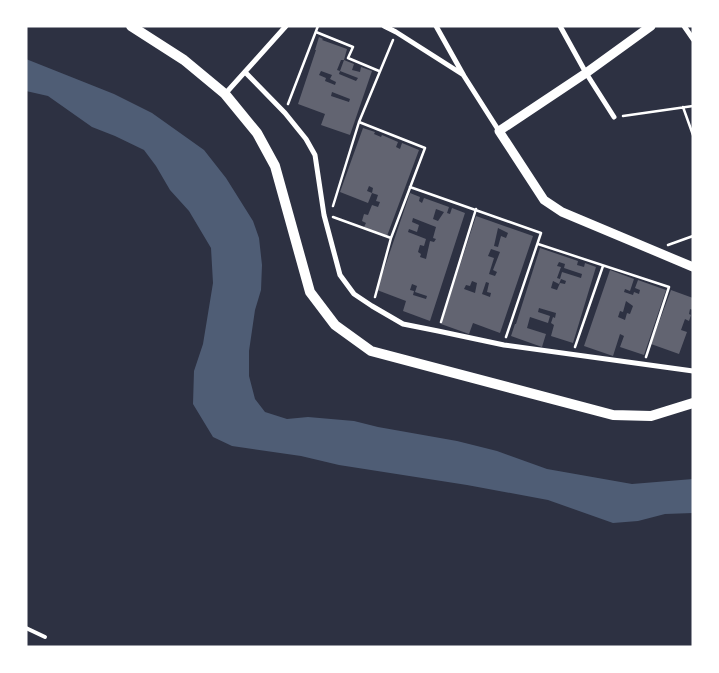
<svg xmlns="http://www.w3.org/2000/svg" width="719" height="673" viewBox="0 0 719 673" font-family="'Asap Condensed',sans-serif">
<rect width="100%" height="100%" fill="#2d3142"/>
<path fill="#4f5d75" d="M26,59L114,94L152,113L204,150L226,178L253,221L259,238L262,265L261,290L255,310L249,351V376L255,399L265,412L287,419L308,417L354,421L378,427L457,441L497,451L547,469L632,484L693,479V513L665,514L638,521L613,523L548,500L467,485L339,465L301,456L232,446L213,437L193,404L194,371L203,344L213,283L211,248L189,211L170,190L156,166L144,150L115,136L92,127L48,96L26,91Z"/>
<path fill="#626471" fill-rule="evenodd" d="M319,37L323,39L322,40L347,49L344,60L354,64L352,70L360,72L361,67L372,71L350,135L321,125L325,114L298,104L316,50H315ZM341,60H344L340,71L358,78L356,81L339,74L340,71L337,70ZM321,71L332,75L330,79L336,82L335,85L325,81L326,78L319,75ZM332,92L350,99L349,102L331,96Z
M363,128L375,132L374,134L381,137L382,135L398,142L396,147L400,149L402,143L419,150L387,236L364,227L366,223L362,221L364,214L368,215L372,205L378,207L380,202L376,201L378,195L372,193L373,188L369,186L367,191L372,193L368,203L340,192Z
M410,193L420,197L419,201L422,203L424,198L449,207L447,213L450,214L452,208L465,213L430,321L403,311L406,301L377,290ZM436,209L444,212L438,221L433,219ZM413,218L436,227L433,238L436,239L434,242L430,241L426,259L420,257L421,254L418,252L420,245L424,246L426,239L408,232L409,229L417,232L419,225L412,222ZM412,284L417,286L415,292L427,296L426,299L413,295L414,291L410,290Z
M476,216L533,236L500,333L473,323L469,334L441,324ZM498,228L508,233L506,238L501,236L498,247L494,246ZM491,249L500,252L493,270L497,272L495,276L489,274L494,258L488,256ZM472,281L477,283L475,293L464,289L466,285L470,286ZM486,282L489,283L487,292L491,293L490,297L482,294Z
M540,248L578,261L577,265L584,267L585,263L596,267L573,343L551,336L554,325L551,323L553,317L555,318L556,313L539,308L538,312L550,316L548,323L530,317L527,328L546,334L542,347L511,336L515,324H516ZM559,262L565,264L564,268L582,274L581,278L562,272L560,279L557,278L561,267L557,266ZM561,279L566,281L565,284L560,283L557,290L551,288L553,281L559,284Z
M610,270L634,279L630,291L625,289L624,292L633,295L634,292L639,294L640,290L635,288L638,280L666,290L644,355L620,347L624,336L620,334L613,356L584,346ZM626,301L633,306L630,314L627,313L625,320L618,317L620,311L623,312Z
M671,290L693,298V310L690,309L689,314L691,315L689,321L685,319L681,330L687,332L679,354L651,344Z"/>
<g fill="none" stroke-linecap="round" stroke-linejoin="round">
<path stroke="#fff" stroke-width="2.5" d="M316,32L353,47L348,58L379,71
M288,104L318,26
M683,107L693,135
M623,116L693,106
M359,122L425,148L391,238L375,297
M410,187L541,233L506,337
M333,206L359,122L393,40
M333,217L391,238
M538,244L669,287L646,357
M668,245L693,236
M441,322L476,209
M575,347L603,266"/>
<path stroke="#fff" stroke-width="4" d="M26,628L45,637"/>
<path stroke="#fff" stroke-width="5" d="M384,26L396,32L462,74
M436,26L464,76L499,131
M560,26L586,73L614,117
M684,26L693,39
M245,72L285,113L306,139L315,155L324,215L340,275L354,294L372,306L403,324L438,331L504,345L693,371
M225,94L286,26"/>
<path stroke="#fff" stroke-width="9" d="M651,26L586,73L499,131L544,200L562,212L693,267"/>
<path stroke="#fff" stroke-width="10" d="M131,26L184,60L225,94L257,133L275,166L310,292L335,325L371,351L613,415L651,416L693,403"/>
</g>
<rect width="719" height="673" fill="none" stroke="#ffffff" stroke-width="55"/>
</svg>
